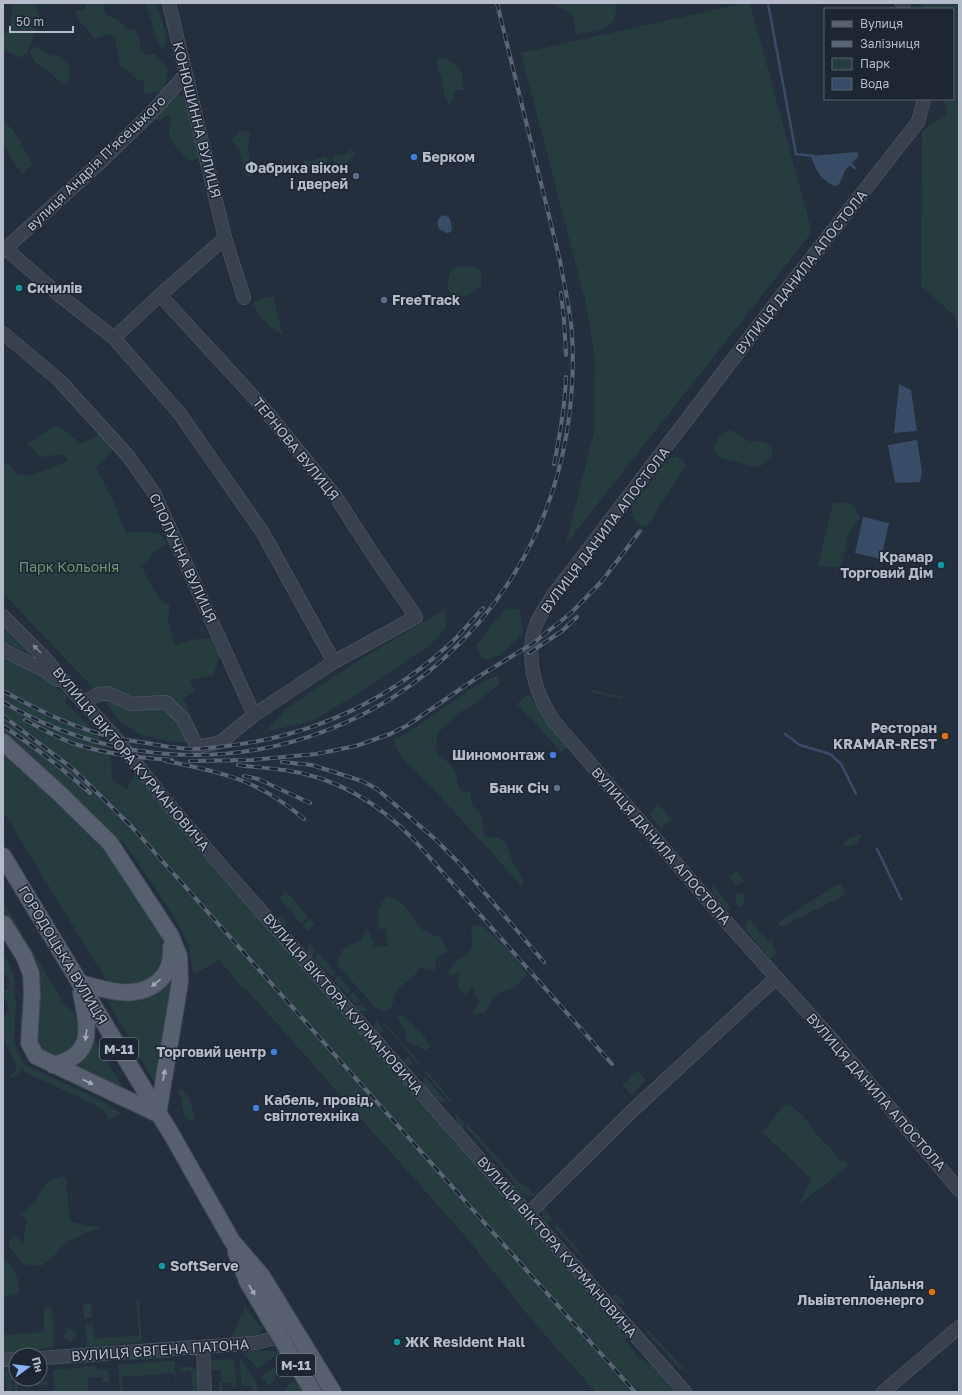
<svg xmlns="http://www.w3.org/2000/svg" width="962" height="1395" viewBox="0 0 962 1395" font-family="'Golos Text',sans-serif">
<rect width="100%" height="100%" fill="#242f3e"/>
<path fill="#263c3f" d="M12,3H34L40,19L36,28L28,52L20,58L12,53L3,51V37L10,27L12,16Z
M86,3H103L105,14L119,20L126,29L135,30L141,42L138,50L147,55L155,54L168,70L167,80L164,91L148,94L143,92L145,81L138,80L120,65L115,38L110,34L94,39L90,32L81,24L75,11L86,9Z
M146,3H156C158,14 171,37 163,47H160L156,38Z
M552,3H617L614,21L598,31L576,34L572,14Z
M745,3H750L812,232L566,544L594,432L595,358L585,300L521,53Z
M921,3H959V336L954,315L921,286L922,131L947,113L944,99H953V9H922Z
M37,46C41,49 45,53 50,55C53,56 57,55 59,56C71,61 73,78 64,85L45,69L34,61L30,51Z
M446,58C464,69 462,70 464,90H455L452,101L449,104C444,97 444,89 442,81C440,73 437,68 437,59Z
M173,93L180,94L186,99L202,152L199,158L192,161C181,155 169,142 169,129C169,125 171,121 171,116H164L160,121L151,118Z
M3,120C16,131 24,148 32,164L22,175L3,145Z
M247,130L251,134C246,144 249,162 255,171L252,177L245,175C243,168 243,161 241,154C239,148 234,146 232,140L239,132Z
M352,149L355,153C352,160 347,163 340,165L332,160L334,156L346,154Z
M325,156L329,159L325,165C320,166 309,170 304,169L301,165L304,161H311Z
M462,266H470L478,268L482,275L481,286C472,295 467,296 453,297C445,288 448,280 451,269Z
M273,296L283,335C269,327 258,318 253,302L263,298Z
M56,425L82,444L98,434L115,449L96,467L113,501L126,533L146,531L161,535L167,544L154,552L142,566L146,576L160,600L170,606L168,620L175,645L191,640L215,637L221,653L213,676L190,679L195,692L183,698L203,742H172L140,734L119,720L95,690L3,593V466L8,464L12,470L13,469L18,475H31L69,461L64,454L41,457L27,444Z
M729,430C738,431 742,439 749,441C754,442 761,441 766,443C770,445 772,449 773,453C769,462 762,467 753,467L718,457L714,451C715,440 720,435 729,430Z
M676,456L682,459L686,465L648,525L641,526L635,522L631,508L664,464L669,459Z
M848,502L856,508L860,519L849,532L841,567L818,566L833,503Z
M506,608L519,610L522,619L523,633C513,644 502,656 487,660L481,657L476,644L484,638L490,626Z
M445,609L446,628L431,644L374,683L313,721L264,732L286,709L353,664Z
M3,620L40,658L3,642Z
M3,659L31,669L67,696L65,702L98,734L111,758L112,779L127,789L135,774L627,1338L625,1340L636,1352L635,1354L640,1360L642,1358L646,1363L648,1361L675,1392H597L594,1390L536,1325L465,1236L248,991L242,987L219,960L193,975L189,945L178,924L157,891L123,841L115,840L96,817L10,740L3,735Z
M499,675V685L474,704L450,718L454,719L436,734L437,744L434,750C450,765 456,765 459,789L463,792L470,791L473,806L483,817V831L486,837L500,838L506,843L513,864L518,869L523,880L522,887L493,854L484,843L472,832L439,795L423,780L419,774L408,765L403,759L395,745V738L400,737L406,734L483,681Z
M593,690L624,697L621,699L593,693L592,691Z
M529,694L547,721L566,743L567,746L562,753L517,704Z
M3,751L97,836L167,944L161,972L138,988L111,984L103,975L3,811Z
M658,804L672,819L661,828L650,814Z
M861,834V837C857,845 853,846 844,846L843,844L849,838Z
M738,871L744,881L736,886L729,877Z
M838,884L841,885L845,893L844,895L783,926H779V922Z
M712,885H713L732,909L725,908L712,892Z
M286,891L308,917L301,924L279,898Z
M743,892L745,903L738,908L735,895Z
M387,896C407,901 409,915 421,928C433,940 441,929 448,952L441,955L436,959L435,971L427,970L421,967C417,970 416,974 413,977C409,982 402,984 398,989C391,999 396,1017 376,1008L339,967L338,963L342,950L362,938L367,927L375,947L389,946L387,941V929H380C375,919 379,904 387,896Z
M3,901L64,1004C82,1018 79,1021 81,1041L59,1057L43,1053L34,1041L35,963L3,911Z
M280,915L288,923L283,929L275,920Z
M749,918L768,942L771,939L774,943L771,945L777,953L770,959L746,930V923Z
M310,919L315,925L308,931L303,925Z
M473,925L484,927L510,952L526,972V977L511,989L498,993L492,1001L485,1012L471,1016L479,1002L472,986L465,995L459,989L458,973L451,975L447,973L457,959L469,954L473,943L471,934Z
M309,942L315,949L312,960C307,955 306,949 309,942Z
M317,951L336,974L333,977L315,959Z
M3,954L8,961L14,977L16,1004L14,1039L19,1056L25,1065L107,1103L115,1109L120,1114L109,1120L102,1108L24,1072L22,1069L13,1078L11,1076L16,1070L15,1061L3,1037V1019L9,1010L3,990L9,989L6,985L10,983L3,970Z
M176,969L156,1085L105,997Z
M338,975L351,990L347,994L334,980Z
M353,992L361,1002L355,1004L349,997Z
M363,1004L369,1010C364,1013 358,1012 354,1007L355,1006Z
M402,1014L426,1039L429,1048L425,1050L406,1041L405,1029L397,1018Z
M376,1019L383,1029L414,1065H408L402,1062L407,1057L384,1031L378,1035L374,1029Z
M382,1020L420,1063L418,1064L387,1028Z
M92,1035L127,1095L68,1066Z
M426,1070L452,1101L450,1102L424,1072Z
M637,1070L646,1080L632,1095L622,1085Z
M424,1076L447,1102L437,1101L423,1086Z
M178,1089H182C189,1095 192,1107 195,1117L192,1121L185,1118Z
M787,1104C803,1111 809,1125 819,1137C827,1147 834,1148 838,1161L845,1160L848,1166L799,1205L811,1178L763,1133L781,1108Z
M455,1112L465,1123L462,1129L456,1121Z
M467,1124L472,1129L520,1184L528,1188L535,1195C524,1197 520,1193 513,1186L515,1183L466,1127Z
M62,1176L66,1178L70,1221L88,1226L103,1227L89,1232L70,1240L62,1247L51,1259L41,1266L28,1265L23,1263L8,1246L11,1237L16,1236L23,1243L27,1221L20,1213C32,1210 37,1194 45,1185C50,1181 56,1178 62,1176Z
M543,1205L552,1219L546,1224L542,1217Z
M555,1226H558L585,1258L579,1255L574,1249L573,1250L572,1247L555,1228Z
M3,1259C16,1266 20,1280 18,1294L3,1297Z
M615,1294H617L627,1305C619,1306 617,1303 611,1297Z
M136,1300H139L142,1342L87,1347L85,1324L93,1323L95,1339L139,1335Z
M91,1303L92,1318L84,1319L83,1304Z
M245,1305L259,1326L262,1324L263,1327C258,1340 244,1338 231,1339Z
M46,1307H52L55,1348L3,1353V1335L45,1332L43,1310Z
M69,1328L77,1334L71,1342L63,1336Z
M646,1331H649L685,1370L680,1369Z
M258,1350L277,1351L280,1352L285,1360L284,1366L270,1385H268L261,1376L282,1362L277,1355L257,1368L242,1352Z
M170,1354L173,1358L118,1361L121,1358Z
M105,1359L107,1362L53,1365L55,1361Z
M234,1359L237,1387H232L231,1382L222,1383V1392H219V1382H222L221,1370H210L209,1360Z
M239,1359H241L256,1382L258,1391L252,1392L251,1386H242Z
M174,1361L176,1380H175L174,1373L122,1377L123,1392L135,1391V1392H120L118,1364Z
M95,1366L99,1370L108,1369L109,1382H103L102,1377L88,1378V1392H54L53,1370Z
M180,1367H191L198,1371L200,1392H193L191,1371H180Z
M16,1371V1378L12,1379V1392H6L5,1372Z
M297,1380L304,1392H284L289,1384Z
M48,1381L49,1385L18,1386V1392H14V1382Z"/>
<path fill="#394c67" d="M858,152V157L846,169L839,184L835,186C821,181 815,169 811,156Z
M442,215L449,217L452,227L451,232L447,233L439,229C437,223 437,220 442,215Z
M899,384L911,390L917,431L894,433Z
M917,440L922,472L920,482L895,483L888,445Z
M863,517L889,523L881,559L855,553Z"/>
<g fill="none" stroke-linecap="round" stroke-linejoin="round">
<path stroke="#394c67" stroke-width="2.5" d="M768,3L796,154L814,156
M849,163L855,168
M785,734L800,745L830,754L841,764L856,794
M877,849L901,899"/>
<defs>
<path id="minor" d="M169,3L225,238L244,298
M902,3L904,9
M924,99L918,122L779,299L553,595C548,604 542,612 537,622C527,645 531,678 542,700C545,707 549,713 552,719L731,927L837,1045L959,1190
M5,248L59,295L114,338L180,414L263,533L334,662
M3,251L105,158L152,112L186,74
M3,333L59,380L128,456L154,493L254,715
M114,338L160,295L225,238
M3,616L44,657L71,689L116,738L165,800L224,869L685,1392
M3,650L44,670L58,680
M84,703L96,695L108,693L131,704L166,702L183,719L197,747L217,743L222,741L254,715L334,662L416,617L374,556L336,497L259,403L160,295
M528,1214L633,1110L776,978
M203,1348L205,1392
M40,1358L255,1343L280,1337
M3,1360L16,1359
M883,1392L959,1327"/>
<path id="major" d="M3,742L60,794L110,843L171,936L179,956L180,982L158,1114
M3,856L173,1137L232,1241L262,1276L333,1392
M4,924L24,956L31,974L32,994L29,1043L36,1056L158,1114
M80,983C106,990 137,1001 159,981C169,972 172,960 171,947
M53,1065C96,1055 88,1027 81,993
M236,1252L248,1283L313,1392"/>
</defs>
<use href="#minor" stroke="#565f6c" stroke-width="14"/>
<use href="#major" stroke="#414a57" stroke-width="18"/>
<use href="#minor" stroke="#38414e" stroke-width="13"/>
<use href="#major" stroke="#56606e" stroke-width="16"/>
<defs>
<path id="rail" d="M561,293L564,320L566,355
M554,464C560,435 565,406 566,377
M529,653L562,631L577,617
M3,691C33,707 63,723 97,733C113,738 130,741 147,743C161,746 175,748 189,749C204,749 219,747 234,745C318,734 390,699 452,642C463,631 473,619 483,608
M3,702C200,818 444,736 538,529C565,469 576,399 572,333C570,308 564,285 560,261L497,3
M3,716L73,769L132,827L635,1392
M25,720C42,729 59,739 78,745C108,754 140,758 172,760
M3,726C34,746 63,769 90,793
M166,761C222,772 259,780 304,819
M190,761L252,760L316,754L356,746L390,734L408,725L478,677L532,644L571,613L602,581L640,531
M282,762L312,765L362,781L377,789L435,839L460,864L544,962
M238,765C253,767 268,768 284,770C337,777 379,803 415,841L612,1064
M244,776L258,779L310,803"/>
</defs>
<use href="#rail" stroke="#5a6575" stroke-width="4"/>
<use href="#rail" stroke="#1d2633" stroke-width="2.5" stroke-dasharray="8" stroke-linecap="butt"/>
</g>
<defs><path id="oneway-solid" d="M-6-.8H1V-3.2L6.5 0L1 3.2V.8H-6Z"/></defs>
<use fill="#7c8592" href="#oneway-solid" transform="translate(37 649) rotate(-134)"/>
<g fill="#a1aab7">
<use href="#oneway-solid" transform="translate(156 983) rotate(141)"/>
<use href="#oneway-solid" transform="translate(86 1035) rotate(98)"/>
<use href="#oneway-solid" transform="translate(164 1075) rotate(-80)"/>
<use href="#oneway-solid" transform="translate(88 1082) rotate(25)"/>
<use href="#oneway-solid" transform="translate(252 1290) rotate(59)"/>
</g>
<g fill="#3f7fe0" stroke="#1d2633" stroke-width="1.5">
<circle cx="414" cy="157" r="4"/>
<circle cx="553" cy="755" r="4"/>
<circle cx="274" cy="1052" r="4"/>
<circle cx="256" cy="1108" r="4"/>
</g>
<g fill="#5c6f8a" stroke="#1d2633" stroke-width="1.5">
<circle cx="356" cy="176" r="4"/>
<circle cx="384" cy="300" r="4"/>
<circle cx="557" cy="788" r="4"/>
</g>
<g fill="#0f9aa8" stroke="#1d2633" stroke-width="1.5">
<circle cx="19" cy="288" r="4"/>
<circle cx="941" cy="565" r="4"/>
<circle cx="162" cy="1266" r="4"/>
<circle cx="397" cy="1342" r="4"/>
</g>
<g fill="#e8710a" stroke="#1d2633" stroke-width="1.5">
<circle cx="945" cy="736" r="4"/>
<circle cx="932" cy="1292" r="4"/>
</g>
<g text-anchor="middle" stroke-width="3" stroke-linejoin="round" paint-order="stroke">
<g fill="#1d2633" stroke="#878f9c" stroke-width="1">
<rect x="100" y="1038" width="38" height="22" rx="3"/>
<rect x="277" y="1354" width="38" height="22" rx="3"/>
</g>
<g font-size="13" font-weight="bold" fill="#b4bcc9">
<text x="119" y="1054">М-11</text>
<text x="296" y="1370">М-11</text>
</g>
<g font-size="14" fill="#b4bcc9" stroke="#1d2633">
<text transform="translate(197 120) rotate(76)" y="5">КОНЮШИННА ВУЛИЦЯ</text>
<text transform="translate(96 163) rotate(-44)" y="5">вулиця Андрія Пʼясецького</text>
<text transform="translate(801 272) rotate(-52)" y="5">ВУЛИЦЯ ДАНИЛА АПОСТОЛА</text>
<text transform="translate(296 449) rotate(51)" y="5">ТЕРНОВА ВУЛИЦЯ</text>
<text transform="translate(605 530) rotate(-53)" y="5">ВУЛИЦЯ ДАНИЛА АПОСТОЛА</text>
<text transform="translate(183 558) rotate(65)" y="5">СПОЛУЧНА ВУЛИЦЯ</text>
<text transform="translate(131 759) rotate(50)" y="5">ВУЛИЦЯ ВІКТОРА КУРМАНОВИЧА</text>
<text transform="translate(661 846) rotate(49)" y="5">ВУЛИЦЯ ДАНИЛА АПОСТОЛА</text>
<text transform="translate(63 955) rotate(59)" y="5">ГОРОДОЦЬКА ВУЛИЦЯ</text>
<text transform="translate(343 1004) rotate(49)" y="5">ВУЛИЦЯ ВІКТОРА КУРМАНОВИЧА</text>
<text transform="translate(876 1092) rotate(49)" y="5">ВУЛИЦЯ ДАНИЛА АПОСТОЛА</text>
<text transform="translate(557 1247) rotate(49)" y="5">ВУЛИЦЯ ВІКТОРА КУРМАНОВИЧА</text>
<text transform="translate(160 1350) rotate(-4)" y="5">ВУЛИЦЯ ЄВГЕНА ПАТОНА</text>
</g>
<g font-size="14" font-weight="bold" fill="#b4bcc9" stroke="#1d2633" text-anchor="end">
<text x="422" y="162" text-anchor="start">Берком</text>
<text x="348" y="173">Фабрика вікон<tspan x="348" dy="16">і дверей</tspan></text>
<text x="27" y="293" text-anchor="start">Скнилів</text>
<text x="392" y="305" text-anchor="start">FreeTrack</text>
<text x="933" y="562">Крамар<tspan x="933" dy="16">Торговий Дім</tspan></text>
<text x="937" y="733">Ресторан<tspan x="937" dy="16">KRAMAR-REST</tspan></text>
<text x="545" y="760">Шиномонтаж</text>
<text x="549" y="793">Банк Січ</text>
<text x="266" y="1057">Торговий центр</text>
<text x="264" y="1105" text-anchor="start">Кабель, провід,<tspan x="264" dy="16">світлотехніка</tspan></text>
<text x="170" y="1271" text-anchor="start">SoftServe</text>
<text x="924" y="1289">Їдальня<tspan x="924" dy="16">Львівтеплоенерго</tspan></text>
<text x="405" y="1347" text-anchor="start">ЖК Resident Hall</text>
</g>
<g font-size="14" fill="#6b9a76" stroke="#1d2633">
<text x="69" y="572">Парк Кольонія</text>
</g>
</g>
<rect width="962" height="1395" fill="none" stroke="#b4bcc9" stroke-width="8"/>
<rect x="824" y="8" width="130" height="92" fill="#1d2633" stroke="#59626f"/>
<rect x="832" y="21" width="20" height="6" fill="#56606e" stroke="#59626f"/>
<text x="860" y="28" font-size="12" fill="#b4bcc9">Вулиця</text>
<rect x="832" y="41" width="20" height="6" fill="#5a6575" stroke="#59626f"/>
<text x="860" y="48" font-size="12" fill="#b4bcc9">Залізниця</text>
<rect x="832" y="58" width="20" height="12" fill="#263c3f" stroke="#59626f"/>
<text x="860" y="68" font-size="12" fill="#b4bcc9">Парк</text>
<rect x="832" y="78" width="20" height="12" fill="#394c67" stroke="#59626f"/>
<text x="860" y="88" font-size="12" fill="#b4bcc9">Вода</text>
<g transform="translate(28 1367) rotate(75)"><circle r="19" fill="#1d2633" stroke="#59626f"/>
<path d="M0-3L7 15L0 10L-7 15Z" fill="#8ab4f8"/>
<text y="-6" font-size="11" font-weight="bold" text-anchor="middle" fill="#b4bcc9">Пн</text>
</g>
<path d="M10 26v6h63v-6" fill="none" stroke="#b4bcc9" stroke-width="2"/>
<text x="16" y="26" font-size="12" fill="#b4bcc9" stroke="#1d2633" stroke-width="3" paint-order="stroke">50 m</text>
</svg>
